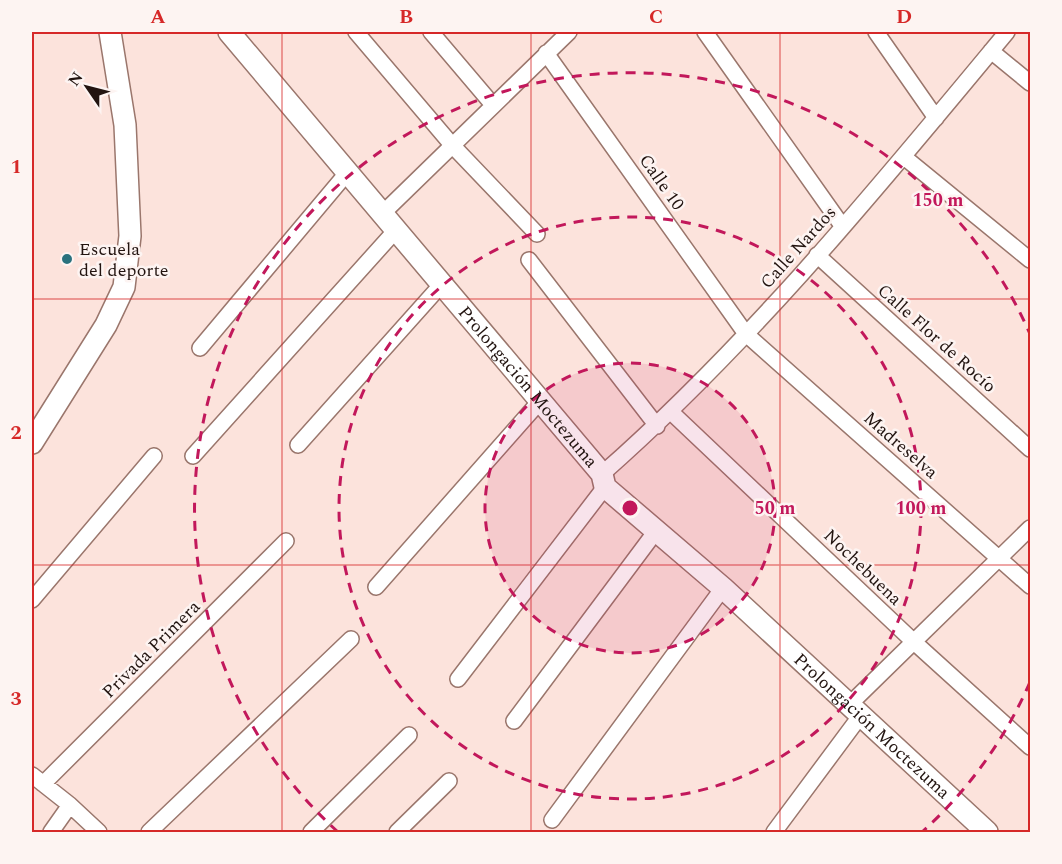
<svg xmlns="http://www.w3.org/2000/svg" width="1062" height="864" viewBox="0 0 1062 864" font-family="Spectral,serif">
<rect width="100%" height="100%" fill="#fce3dc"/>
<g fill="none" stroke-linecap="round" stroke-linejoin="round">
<defs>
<path id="minor" d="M356,32L452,145L537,234
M431,32L493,105
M705,32L843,227
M876,32L936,118
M991,51L1030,83
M546,53L746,334L1030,586
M904,157L1030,260
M382,214L569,32
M817,255L1030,449
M529,260L657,426
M200,348L347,173
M671,412L914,642L1030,747
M298,445L442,284
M193,456L396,230
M602,474C752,342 880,185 1007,32
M376,587L541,400
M32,600L154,456
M458,679L605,487
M849,705L1030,528
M514,721L656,531
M32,775L70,805L99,832
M43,784L286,541
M552,820L723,588
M51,832L70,805
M149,832L351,639
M311,832L409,735
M397,832L449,781
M774,832L861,715"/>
<g id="secondary">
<path id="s1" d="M229,32L602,474L605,487L723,588L987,832"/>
<path d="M32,443L106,325L124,287L130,236L125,125L110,32"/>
</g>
</defs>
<use href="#minor" stroke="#9a766c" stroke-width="18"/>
<use href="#secondary" stroke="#9a766c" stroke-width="24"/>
<use href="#minor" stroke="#fff" stroke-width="15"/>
<use href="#secondary" stroke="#fff" stroke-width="21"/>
</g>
<path fill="none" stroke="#d62828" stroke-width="1.5" stroke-opacity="0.55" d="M282,32V832M531,32V832M780,32V832M32,299H1030M32,565H1030"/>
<circle cx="630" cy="508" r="145" fill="#c2185b" fill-opacity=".12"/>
<g fill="none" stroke="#c2185b" stroke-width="3" stroke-dasharray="10 8">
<circle cx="630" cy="508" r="145"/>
<circle cx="630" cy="508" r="291"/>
<path d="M1030 682A436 436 0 0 1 922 832M338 832A436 436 0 1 1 1030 334"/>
</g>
<circle fill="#2a727e" stroke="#fdf4f2" stroke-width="2" cx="67" cy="259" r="6"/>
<g text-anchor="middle" stroke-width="5" stroke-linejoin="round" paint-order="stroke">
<g font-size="18" fill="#221410" stroke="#fdf4f2">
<text transform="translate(662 182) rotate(55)" y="6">Calle 10</text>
<text transform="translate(798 247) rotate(-48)" y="6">Calle Nardos</text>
<text transform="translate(937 338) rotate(42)" y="6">Calle Flor de Rocío</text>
<text dy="6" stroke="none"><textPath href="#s1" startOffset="464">Prolongación Moctezuma</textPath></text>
<text transform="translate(901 445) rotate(41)" y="6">Madreselva</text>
<text transform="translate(863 567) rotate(44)" y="6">Nochebuena</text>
<text transform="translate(151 649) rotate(-45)" y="6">Privada Primera</text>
<text dy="6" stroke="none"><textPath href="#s1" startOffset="950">Prolongación Moctezuma</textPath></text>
</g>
<g font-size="18" fill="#221410" stroke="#fdf4f2" text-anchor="start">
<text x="79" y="255">Escuela<tspan x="79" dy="21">del deporte</tspan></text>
</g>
</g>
<circle cx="630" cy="508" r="9" fill="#c2185b" stroke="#fdf4f2" stroke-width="3"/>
<g font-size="18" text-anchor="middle" font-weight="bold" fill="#c2185b" stroke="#fdf4f2" stroke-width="5" stroke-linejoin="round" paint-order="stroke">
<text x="938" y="206">150 m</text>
<text x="775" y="514">50 m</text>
<text x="921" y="514">100 m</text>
</g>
<rect width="1062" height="864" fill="none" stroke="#fdf4f2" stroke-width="66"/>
<g transform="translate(87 87) rotate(305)" stroke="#fdf4f2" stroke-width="4.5" paint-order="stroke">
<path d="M0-4.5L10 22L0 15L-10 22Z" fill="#221410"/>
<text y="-9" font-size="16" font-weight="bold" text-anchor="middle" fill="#221410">N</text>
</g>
<rect x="33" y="33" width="996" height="798" fill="none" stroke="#d62828" stroke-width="2"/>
<g font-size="20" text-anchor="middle" font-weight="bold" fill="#d62828">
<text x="158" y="23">A</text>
<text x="406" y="23">B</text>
<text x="656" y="23">C</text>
<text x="904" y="23">D</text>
<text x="16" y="173">1</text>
<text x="16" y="439">2</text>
<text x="16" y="705">3</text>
</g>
</svg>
